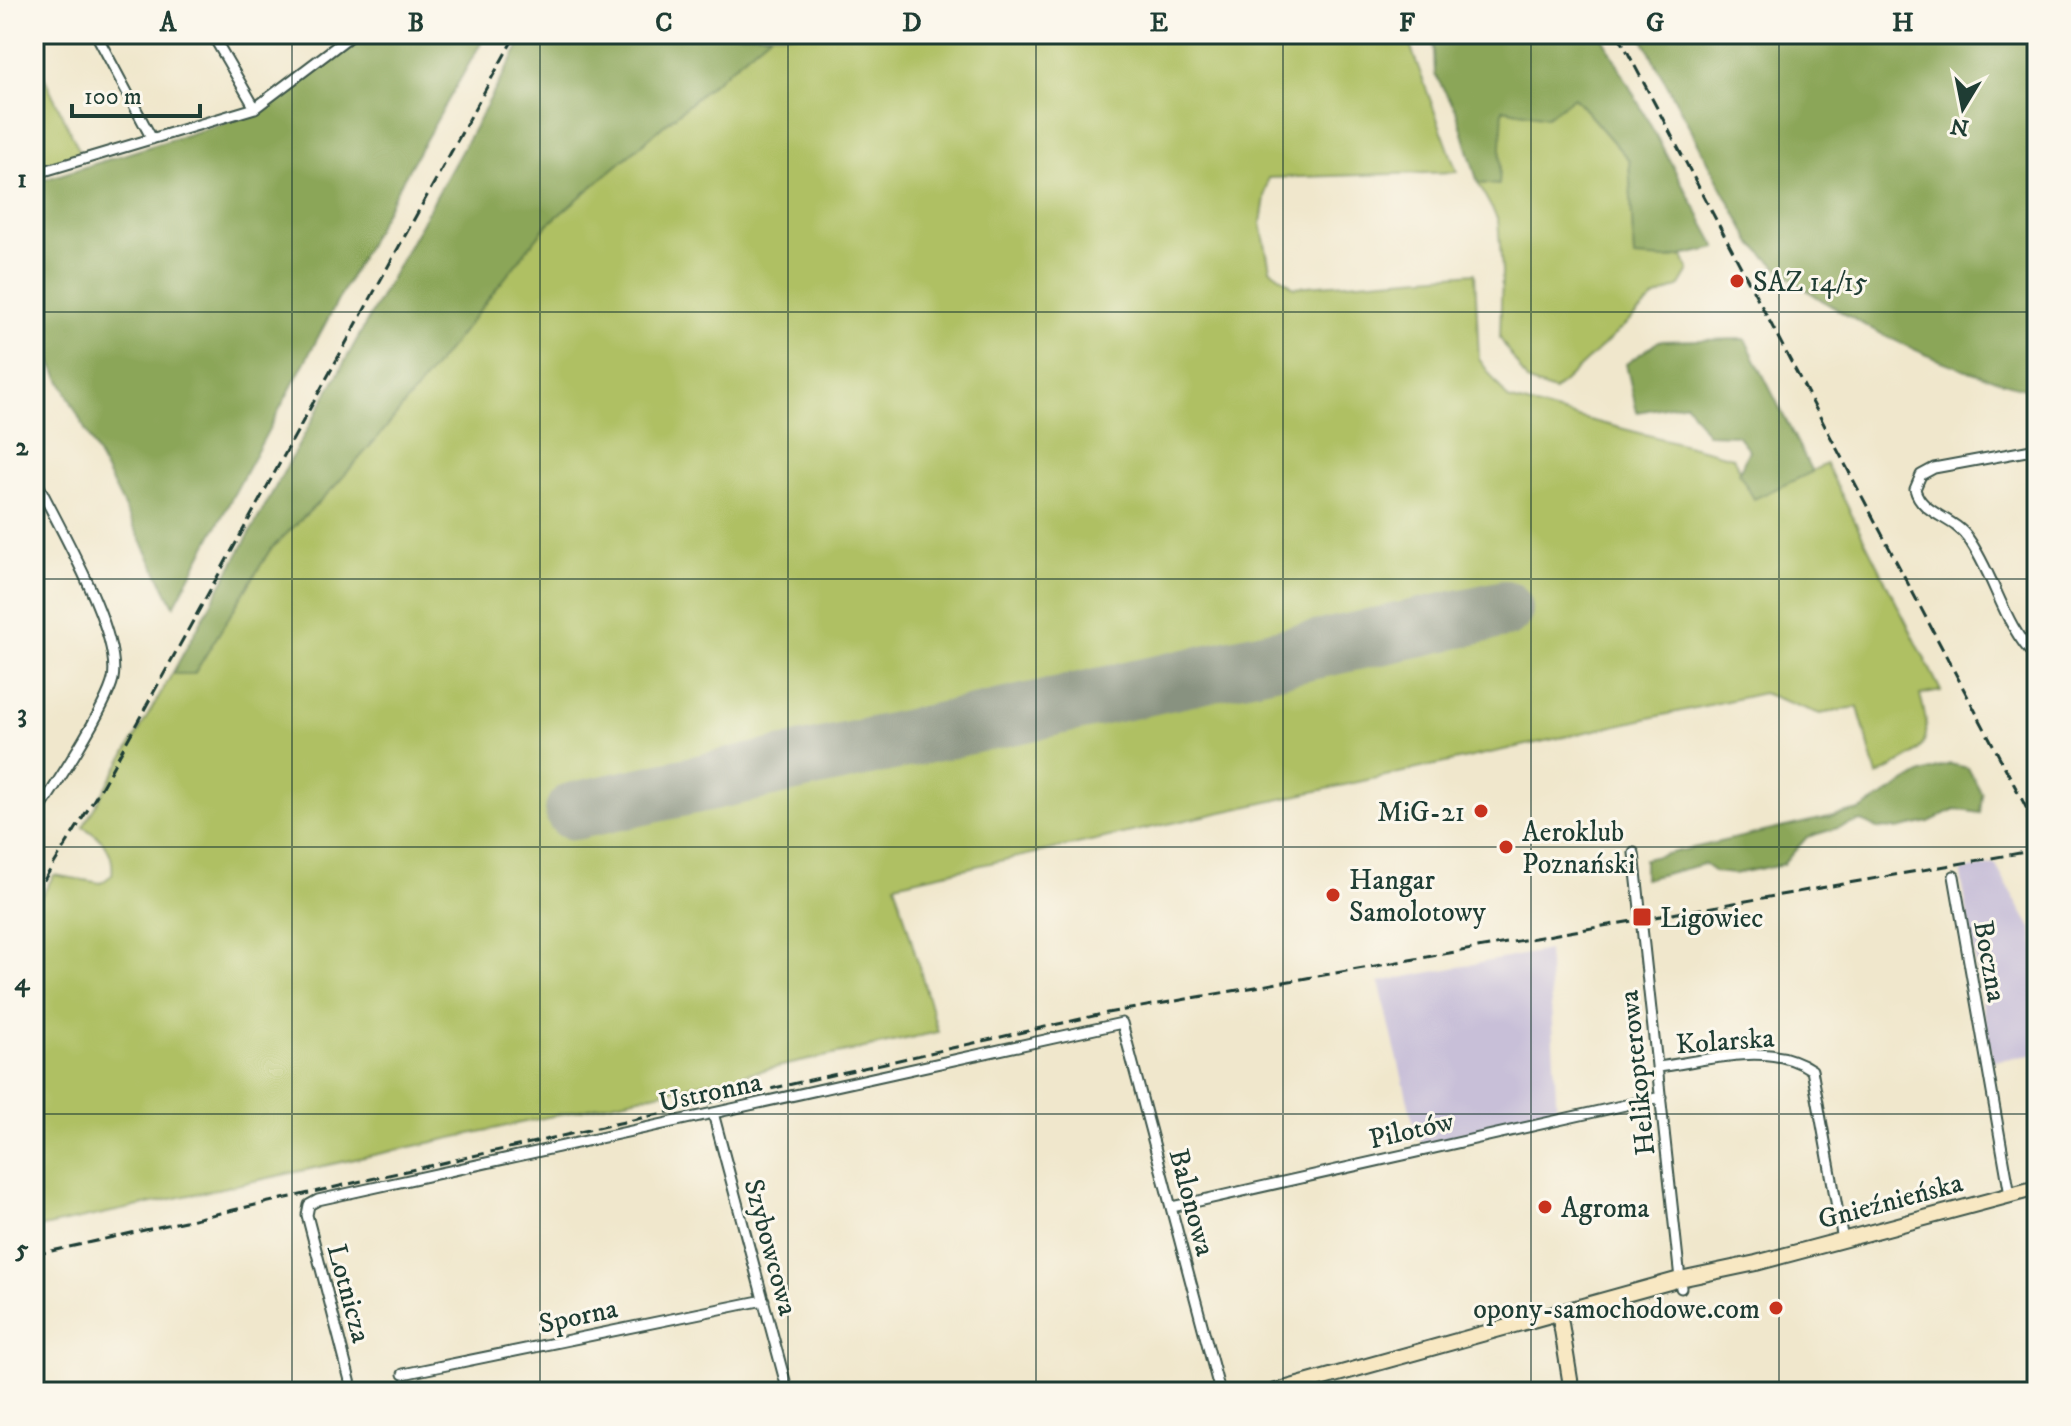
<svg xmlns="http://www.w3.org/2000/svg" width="2071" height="1426" viewBox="0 0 2071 1426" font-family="'IM FELL DW Pica',serif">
<rect width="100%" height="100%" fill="#fbf7ec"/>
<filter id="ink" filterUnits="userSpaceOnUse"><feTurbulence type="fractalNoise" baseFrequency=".0125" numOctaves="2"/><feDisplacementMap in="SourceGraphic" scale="16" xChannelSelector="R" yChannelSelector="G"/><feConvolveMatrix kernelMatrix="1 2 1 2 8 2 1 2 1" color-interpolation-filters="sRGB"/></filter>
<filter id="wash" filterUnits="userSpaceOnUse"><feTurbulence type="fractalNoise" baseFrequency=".006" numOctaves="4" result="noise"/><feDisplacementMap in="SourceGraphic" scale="32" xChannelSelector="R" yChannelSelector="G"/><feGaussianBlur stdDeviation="1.8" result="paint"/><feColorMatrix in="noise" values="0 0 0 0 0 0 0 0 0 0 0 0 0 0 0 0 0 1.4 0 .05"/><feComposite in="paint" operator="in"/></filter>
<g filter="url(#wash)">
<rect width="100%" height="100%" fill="#f0e7cc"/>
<path fill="#c8bfd8" d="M1995,864L2032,930L2037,958V1054L1992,1061L1961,875V871Z
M1548,950L1557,1115L1426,1146L1417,1138L1379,982Z"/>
<path fill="#afc063" stroke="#677e4c" stroke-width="2" d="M771,34H1406L1457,172L1268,178L1261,223L1270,269L1294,287L1475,273L1479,359L1508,399L1733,457L1754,498L1826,464L1941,691L1920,695C1936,751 1922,749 1877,776L1858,707L1820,714L1763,693L895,884L938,1032L34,1229V909L54,875L101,883L112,875C115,852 103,838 83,827L172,674H194L270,550L335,486L547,225Z
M34,56L82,156L34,170Z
M1574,97L1629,160L1634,256L1667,259L1683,256L1689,271L1680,286L1654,298L1554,391L1528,382L1500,338L1502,271L1498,220L1478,183L1499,185L1502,109L1547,117Z"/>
<path fill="#8ba659" stroke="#557246" stroke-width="2" d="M360,34H486L398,188L174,606L34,328V183L256,113Z
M526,34H771L547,225L385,429L335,486L270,550L194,674H172Z
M1433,34H1601L1717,248L1667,259L1634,257L1629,160L1574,97L1547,117L1503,109L1499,185L1478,183L1456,110L1435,75Z
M1640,34H2037V391C1943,369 1817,313 1751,242Z
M1745,339L1812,472L1754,499L1739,473L1749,450L1737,435L1707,434L1686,403L1637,412L1626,364L1659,341Z
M1950,764L1968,768L1982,794L1980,813L1955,809L1929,822L1897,829L1877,828L1861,821L1807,837L1783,864L1734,874L1715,872L1704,864L1644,879V859L1860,810L1922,773Z"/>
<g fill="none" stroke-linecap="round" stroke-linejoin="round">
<path stroke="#889280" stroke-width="58" d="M574,811L1504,609"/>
</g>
</g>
<g filter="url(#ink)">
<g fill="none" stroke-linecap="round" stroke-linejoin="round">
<defs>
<path id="street" d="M96,34L152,139
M212,34L255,108
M34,174L255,108L353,34
M2037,449L1934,468L1921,475L1915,489C1921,514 1954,517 1968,538C1995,576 2003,625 2037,659
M34,476C56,522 122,632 113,679C107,707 52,791 34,818
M1634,853L1681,1288
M1954,876L2010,1195
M1658,1067C1706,1061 1770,1040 1812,1070L1843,1240
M713,1113L788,1392
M1172,1207L1661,1097
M403,1374L764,1300
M353,1392L307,1215L309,1205L318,1200L1122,1023L1220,1392"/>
<path id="secondary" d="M1559,1311L1572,1392
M1273,1392L1680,1279L1756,1263L2037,1188"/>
</defs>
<use href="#street" stroke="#3e564b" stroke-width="13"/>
<use href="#secondary" stroke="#3e564b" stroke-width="18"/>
<use href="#street" stroke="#fff" stroke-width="9"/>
<use href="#secondary" stroke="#f8e8c3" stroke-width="14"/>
<path stroke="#1f3d34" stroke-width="3" stroke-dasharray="12 6" stroke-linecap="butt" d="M1618,34L2037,828
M34,896L100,790L516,34
M34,1255L1107,1013L2037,850"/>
</g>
</g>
<path fill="none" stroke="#1f3d34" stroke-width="2" stroke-opacity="0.55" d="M292,34V1392M540,34V1392M788,34V1392M1036,34V1392M1283,34V1392M1531,34V1392M1779,34V1392M34,312H2037M34,579H2037M34,847H2037M34,1114H2037"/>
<g fill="#c8321e" stroke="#fbf7ec" stroke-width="3">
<circle cx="1737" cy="281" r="8"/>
<circle cx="1481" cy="811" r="8"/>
<circle cx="1506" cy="847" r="8"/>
<circle cx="1333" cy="895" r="8"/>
<rect x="1632" y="907" width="20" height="20" rx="4"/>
<circle cx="1545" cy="1207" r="8"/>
<circle cx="1776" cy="1308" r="8"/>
</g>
<g text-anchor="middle" stroke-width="6" stroke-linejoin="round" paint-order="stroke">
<g font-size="28" fill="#1f3d34" stroke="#fbf7ec" text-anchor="start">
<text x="1753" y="291">SAZ 14/15</text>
<text x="1465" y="821" text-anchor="end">MiG-21</text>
<text x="1522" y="841">Aeroklub<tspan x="1522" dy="32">Poznański</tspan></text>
<text x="1349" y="889">Hangar<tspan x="1349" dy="32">Samolotowy</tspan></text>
<text x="1660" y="927">Ligowiec</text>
<text x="1561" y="1217">Agroma</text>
<text x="1760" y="1318" text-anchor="end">opony-samochodowe.com</text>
</g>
<g font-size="28" fill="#1f3d34" stroke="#fbf7ec">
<text transform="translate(1991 961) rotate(80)" y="10">Boczna</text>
<text transform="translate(1725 1040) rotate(-4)" y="10">Kolarska</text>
<text transform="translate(1636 1073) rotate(-96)" y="10">Helikopterowa</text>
<text transform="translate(710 1091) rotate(-12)" y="10">Ustronna</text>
<text transform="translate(1411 1129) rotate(-13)" y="10">Pilotów</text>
<text transform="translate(1890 1200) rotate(-15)" y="10">Gnieźnieńska</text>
<text transform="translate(1193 1202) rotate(75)" y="10">Balonowa</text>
<text transform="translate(772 1247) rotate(75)" y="10">Szybowcowa</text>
<text transform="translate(350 1293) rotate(75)" y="10">Lotnicza</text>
<text transform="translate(578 1315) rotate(-12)" y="10">Sporna</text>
</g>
</g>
<rect width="2071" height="1426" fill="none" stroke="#fbf7ec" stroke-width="88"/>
<g transform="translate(1963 108) rotate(190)" stroke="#fbf7ec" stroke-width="6" paint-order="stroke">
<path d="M0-6L14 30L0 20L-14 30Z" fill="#1f3d34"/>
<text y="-12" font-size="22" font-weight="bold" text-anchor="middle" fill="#1f3d34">N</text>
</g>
<path d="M72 104v12h128v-12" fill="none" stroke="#1f3d34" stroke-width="4"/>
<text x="84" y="104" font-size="24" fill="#1f3d34" stroke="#fbf7ec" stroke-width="6" paint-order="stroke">100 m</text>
<rect x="44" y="44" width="1983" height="1338" fill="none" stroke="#1f3d34" stroke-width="3"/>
<g font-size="26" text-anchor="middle" font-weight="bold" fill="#1f3d34">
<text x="168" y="31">A</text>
<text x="416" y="31">B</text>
<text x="664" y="31">C</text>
<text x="912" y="31">D</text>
<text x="1159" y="31">E</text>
<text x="1407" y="31">F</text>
<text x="1655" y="31">G</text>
<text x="1903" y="31">H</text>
<text x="22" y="187">1</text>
<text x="22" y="455">2</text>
<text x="22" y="722">3</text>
<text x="22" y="990">4</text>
<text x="22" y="1257">5</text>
</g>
</svg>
